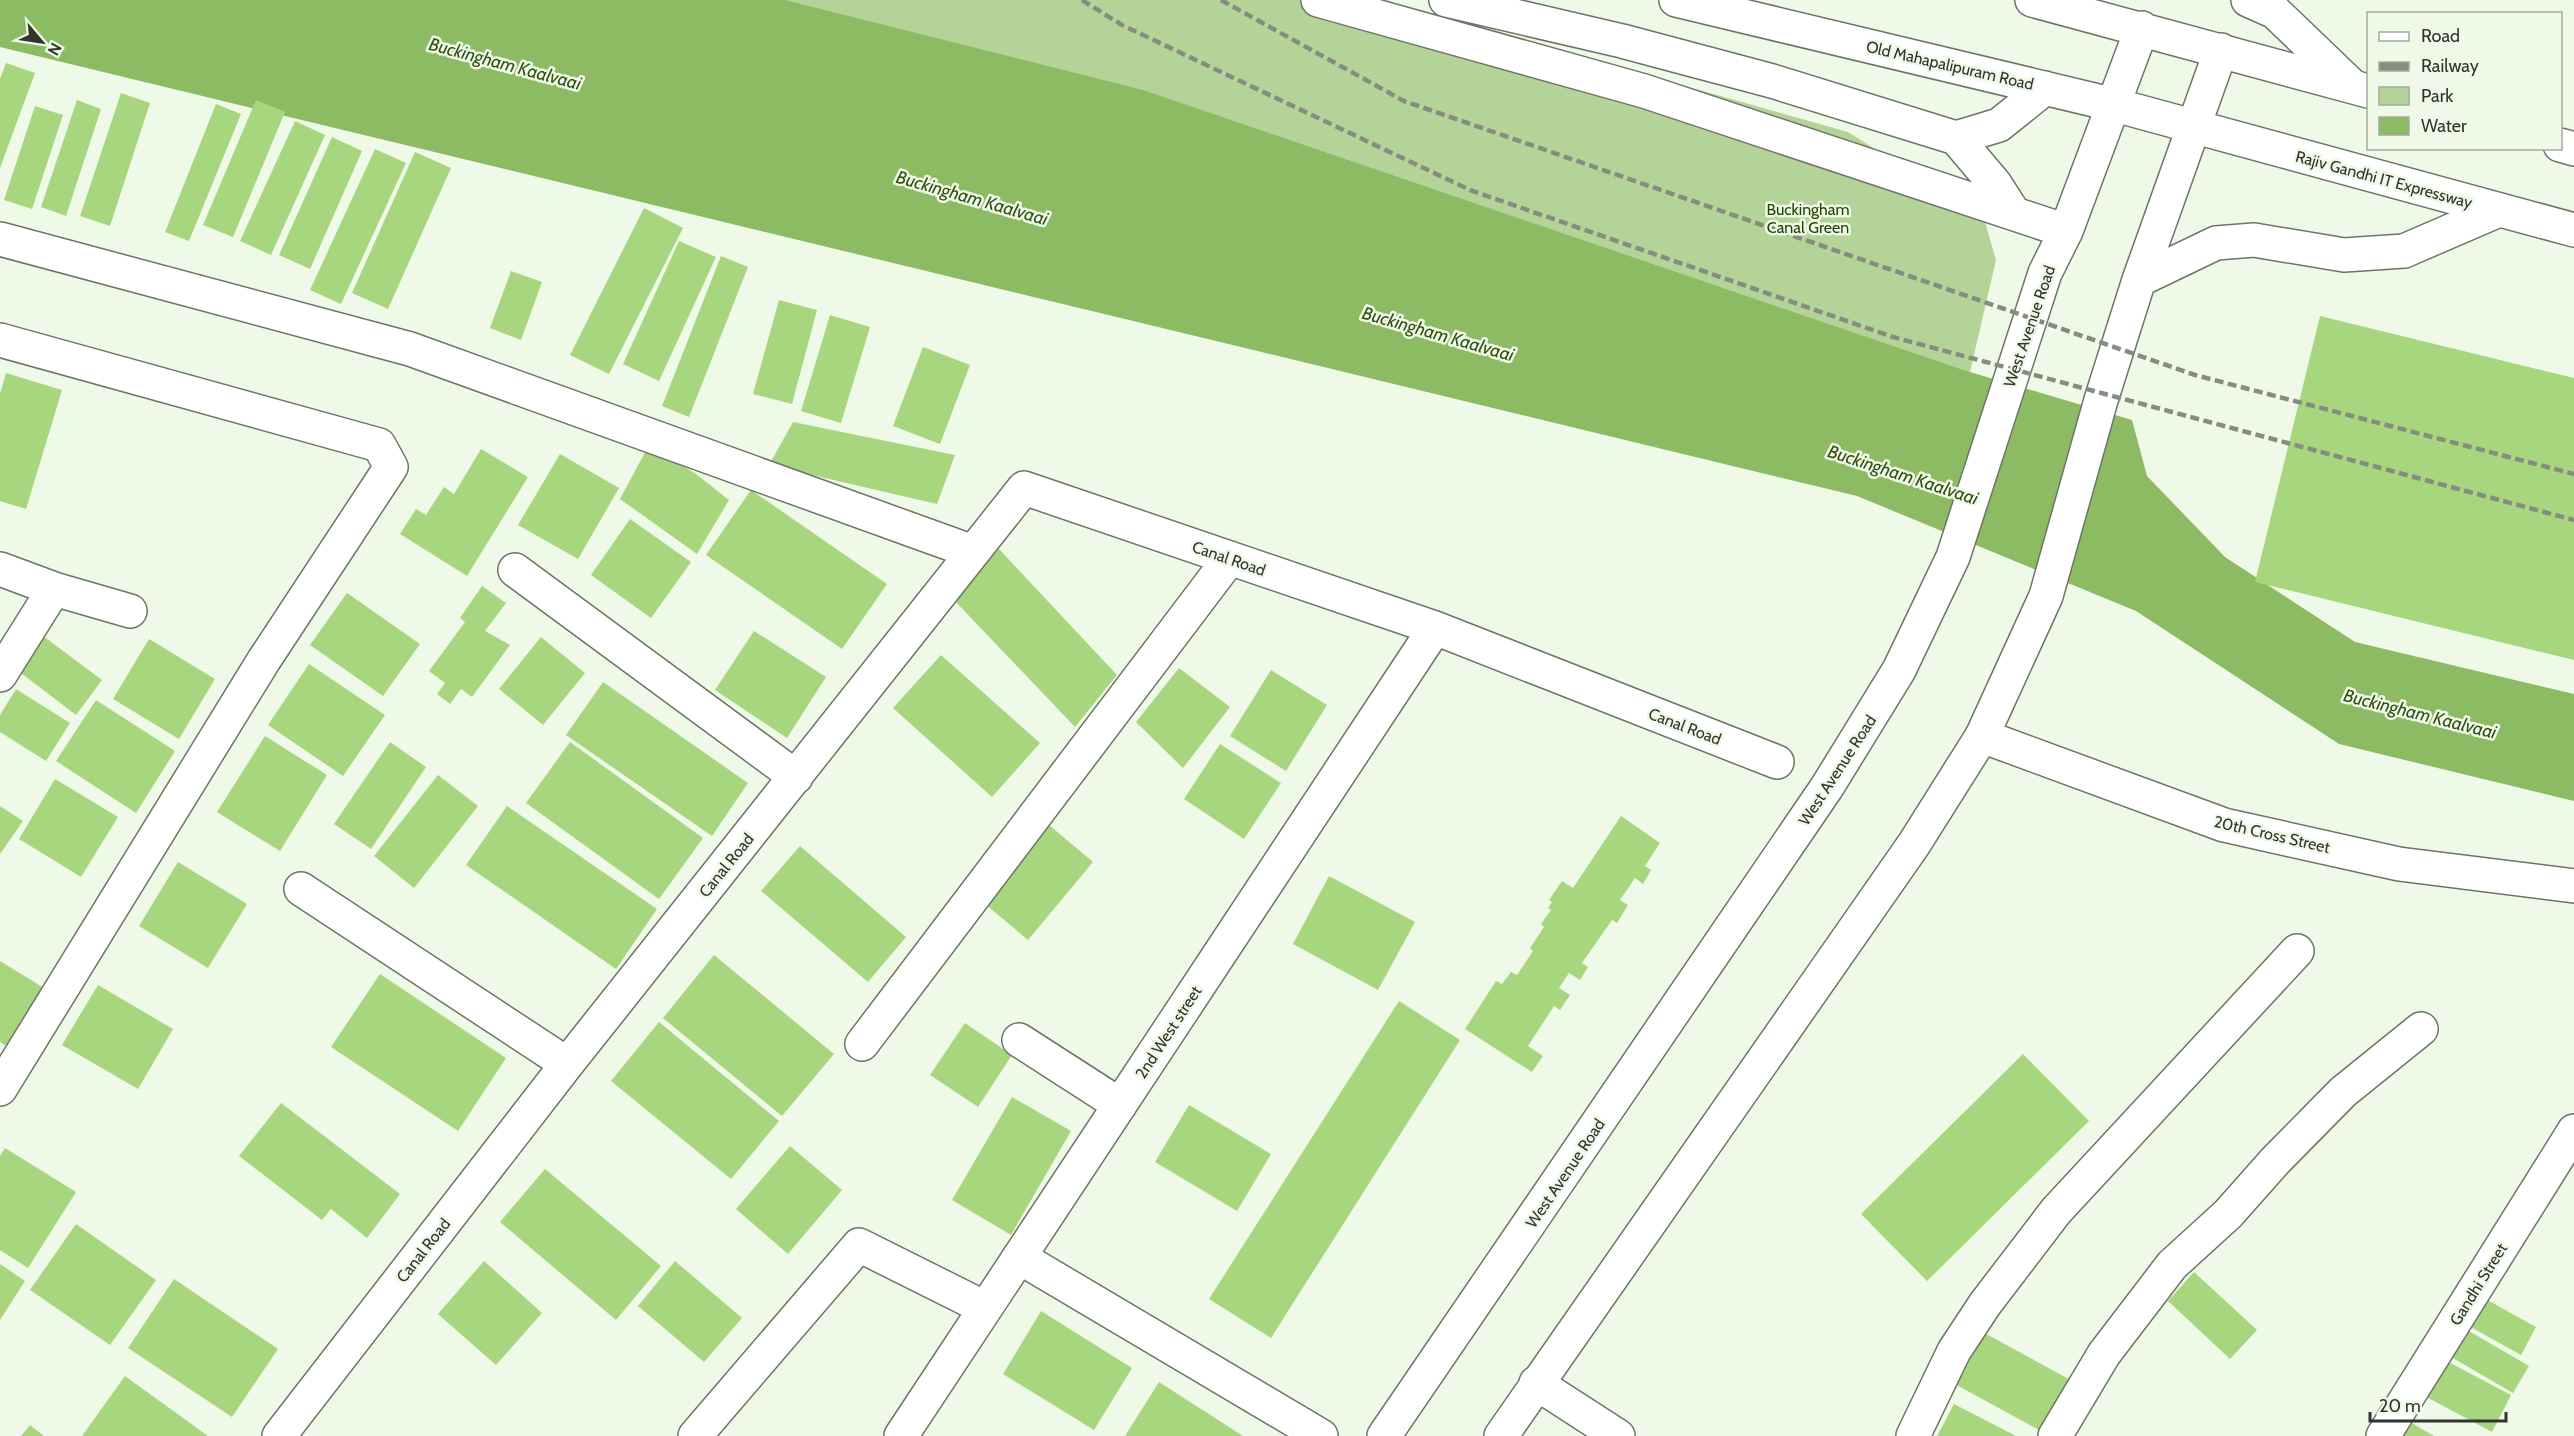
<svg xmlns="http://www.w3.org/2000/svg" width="2574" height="1436" viewBox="0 0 2574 1436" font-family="Cabin,sans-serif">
<rect width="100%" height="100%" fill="#eff9e7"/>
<path fill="#b3d399" d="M786,0H1344L1462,34L1671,82L1848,132L1937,188L1985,222L1996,260L1970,372L1144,90Z"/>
<path fill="#8dbb64" d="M0,0H786L1144,90L1970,372L2132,420L2147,476L2225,557L2355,642L2574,694V801L2339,744L2136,611L1857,496L0,47Z"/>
<path fill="#a8d67e" d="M6,63L35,73L0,168V79Z
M121,93L150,103L110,226L80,216Z
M77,100L101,109L66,216L41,207Z
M256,100L285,112L233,237L203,225Z
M216,104L241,114L189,241L165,232Z
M35,106L63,115L32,209L4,200Z
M295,121L325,135L271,255L240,241Z
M332,137L362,151L310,269L279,255Z
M375,149L406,163L341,304L310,290Z
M415,152L451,168L388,309L352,293Z
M644,208L683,228L609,374L570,355Z
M679,241L716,257L659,381L623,364Z
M721,256L748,267L689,417L662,406Z
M511,271L542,282L521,340L490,328Z
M779,300L817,310L792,404L753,394Z
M830,315L870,327L841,423L801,411Z
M2320,316L2574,378V660L2255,582Z
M923,347L970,365L940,444L893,426Z
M6,373L62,390L26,509L0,501V394Z
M793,422L955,455L937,504L769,465Z
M649,445L696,474L729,500L697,554L620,499Z
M481,449L528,477L467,576L400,534L416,509L426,515L444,487L454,494Z
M560,454L619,488L578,559L518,525Z
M751,490L887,584L842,649L706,555Z
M630,519L691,562L651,618L591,575Z
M998,548L1117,675L1075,727L953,599Z
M482,586L506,603L485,631L510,645L472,697L461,689L450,704L437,694L445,683L429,671L465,622L460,618Z
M347,593L420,644L383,696L310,645Z
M754,631L826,677L787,738L715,690Z
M43,636L102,680L76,715L17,670Z
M541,637L585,673L543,725L499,689Z
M149,639L215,679L179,739L113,699Z
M941,655L1040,743L992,797L893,708Z
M309,664L385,715L343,776L268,725Z
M1179,668L1230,707L1183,768L1136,722Z
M1271,670L1327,705L1286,771L1230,736Z
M603,682L748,783L712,836L566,735Z
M16,689L70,723L46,761L0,732V715Z
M96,700L175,751L136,813L56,761Z
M265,736L327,775L280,851L217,812Z
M390,742L426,767L371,849L334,824Z
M570,742L703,838L659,899L526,803Z
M1220,744L1281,783L1244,839L1184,799Z
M438,775L478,806L414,888L374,856Z
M55,779L118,817L81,877L19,839Z
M0,806L23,821L0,854Z
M507,806L657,909L616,969L466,865Z
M1621,816L1660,843L1645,866L1651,870L1643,884L1635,878L1620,900L1628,905L1617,923L1612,920L1582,963L1588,967L1580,980L1569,973L1559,988L1570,995L1560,1010L1554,1006L1528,1046L1543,1056L1532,1072L1465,1029L1496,981L1502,984L1511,972L1517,975L1533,951L1530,948L1544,927L1541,924L1551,910L1548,908L1552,902L1549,900L1562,881L1573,888Z
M1049,825L1093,862L1028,940L984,903Z
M800,846L906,937L868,982L761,891Z
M178,862L247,904L208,968L139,926Z
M1329,876L1415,922L1378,990L1293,944Z
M714,955L834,1054L782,1116L663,1018Z
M0,961L44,988L8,1047L0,1042Z
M380,974L506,1058L458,1131L331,1047Z
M98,985L173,1029L138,1089L62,1045Z
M1399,1001L1460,1040L1271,1338L1209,1299Z
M659,1022L779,1121L731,1179L611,1081Z
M965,1023L1012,1055L978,1107L930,1075Z
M2023,1054L2089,1121L1927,1281L1861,1214Z
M1012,1097L1071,1131L1011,1235L952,1200Z
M281,1103L400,1194L367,1238L331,1209L322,1220L239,1156Z
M1189,1105L1271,1154L1237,1211L1155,1162Z
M790,1146L842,1190L788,1254L736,1209Z
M5,1148L76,1192L28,1268L0,1250V1156Z
M545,1169L661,1266L616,1320L500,1222Z
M76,1224L156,1280L110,1345L30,1290Z
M484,1261L542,1313L496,1365L438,1314Z
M675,1261L742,1318L704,1362L638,1306Z
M0,1264L25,1281L0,1320Z
M2194,1272L2257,1330L2230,1359L2168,1301Z
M174,1279L278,1349L232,1417L128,1348Z
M2473,1292L2536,1327L2521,1355L2458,1320Z
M1041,1311L1132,1368L1094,1430L1003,1374Z
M2455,1323L2529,1366L2513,1393L2439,1350Z
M1979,1330L2078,1384L2050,1436L1951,1382Z
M2437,1356L2511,1395L2492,1432L2417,1392Z
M125,1376L208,1436H82Z
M1159,1382L1243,1436H1125Z
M1954,1404L2016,1436H1937Z
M2405,1419L2434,1436H2395Z
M30,1425L44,1436H21Z"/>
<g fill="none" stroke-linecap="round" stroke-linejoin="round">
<defs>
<path id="minor" d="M0,239L410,349L973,552
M0,340L379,445L391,467L264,660L0,1089
M0,569L54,589L130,611
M515,570L796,777
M0,675L54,589
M1982,736L2224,825L2399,864L2574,886
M301,889L567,1064
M1019,1040L1120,1105
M862,1044L1230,558
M1019,1257L1321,1436
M1536,1383L1618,1436
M279,1436L567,1064L1024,488L1435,628L1777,762
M695,1436L859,1245L985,1308
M901,1436L1435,628
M1913,1436L1954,1351L1985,1304L2056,1211L2297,951
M2055,1436L2104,1354L2172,1265L2228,1214L2275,1161L2343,1092L2421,1029
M2383,1436L2574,1131"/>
<path id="major" d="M1318,0L1644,91L2066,231
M1446,0L1622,41L1772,81L1956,138L1995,184L2013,212
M1676,0L2115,105L2574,230
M2032,0L2368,91
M2248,0L2275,12L2350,84
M1956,138L1999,125L2045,88
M2560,145L2574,149
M2139,280L2216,243L2254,240L2344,255L2404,251L2499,210
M1384,1436L1827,787L1899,670L1953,557L2045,273L2066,231L2142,28
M1501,1436L1914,844L1982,736L2046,596L2101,400L2139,280L2221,50"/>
</defs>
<use href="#minor" stroke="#6d7566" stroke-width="36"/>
<use href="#major" stroke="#6d7566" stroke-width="36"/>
<use href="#minor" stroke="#fff" stroke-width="33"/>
<use href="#major" stroke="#fff" stroke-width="33"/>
<path stroke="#868c80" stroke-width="4.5" stroke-dasharray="9 4.5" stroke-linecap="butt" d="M1082,0L1122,25L1470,190L1893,337L2574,520
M1221,0L1404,101L2195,375L2574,474"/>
</g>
<g text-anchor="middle" stroke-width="5" stroke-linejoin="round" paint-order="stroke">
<g font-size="16" fill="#31352e" stroke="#eff9e7">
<text transform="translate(1950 65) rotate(13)" y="6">Old Mahapalipuram Road</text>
<text transform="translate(2384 179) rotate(15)" y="6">Rajiv Gandhi IT Expressway</text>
<text transform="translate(2029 326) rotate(-71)" y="6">West Avenue Road</text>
<text transform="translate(1229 558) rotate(19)" y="6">Canal Road</text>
<text transform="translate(1685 726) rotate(21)" y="6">Canal Road</text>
<text transform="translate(1837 770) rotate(-57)" y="6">West Avenue Road</text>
<text transform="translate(2272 834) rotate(13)" y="6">20th Cross Street</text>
<text transform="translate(726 865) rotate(-51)" y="6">Canal Road</text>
<text transform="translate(1168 1032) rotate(-57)" y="6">2nd West street</text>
<text transform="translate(1565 1173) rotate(-56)" y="6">West Avenue Road</text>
<text transform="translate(423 1250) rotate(-52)" y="6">Canal Road</text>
<text transform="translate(2478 1284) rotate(-58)" y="6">Gandhi Street</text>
</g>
<g font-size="16" fill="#264201" stroke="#eff9e7">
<text x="1808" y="215">Buckingham<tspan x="1808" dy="18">Canal Green</tspan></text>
</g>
<g font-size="18" font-style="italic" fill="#314e10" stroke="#eff9e7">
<text transform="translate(505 64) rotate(15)" y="6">Buckingham Kaalvaai</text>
<text transform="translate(972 198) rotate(16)" y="6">Buckingham Kaalvaai</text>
<text transform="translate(1438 334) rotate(16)" y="6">Buckingham Kaalvaai</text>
<text transform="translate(1903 475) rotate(18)" y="6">Buckingham Kaalvaai</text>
<text transform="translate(2420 714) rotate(14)" y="6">Buckingham Kaalvaai</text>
</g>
</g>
<rect x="2367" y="12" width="195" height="138" fill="#eff9e7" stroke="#a3ab9d" stroke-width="1.5"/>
<rect x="2379" y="32" width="30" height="9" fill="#ffffff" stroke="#a3ab9d" stroke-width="1.5"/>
<text x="2421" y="42" font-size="18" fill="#31352e">Road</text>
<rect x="2379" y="62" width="30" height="9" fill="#868c80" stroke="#a3ab9d" stroke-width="1.5"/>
<text x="2421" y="72" font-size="18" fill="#31352e">Railway</text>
<rect x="2379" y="87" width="30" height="18" fill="#b3d399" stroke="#a3ab9d" stroke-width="1.5"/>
<text x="2421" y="102" font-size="18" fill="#31352e">Park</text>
<rect x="2379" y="117" width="30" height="18" fill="#8dbb64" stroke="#a3ab9d" stroke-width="1.5"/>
<text x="2421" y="132" font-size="18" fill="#31352e">Water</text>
<g transform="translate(42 42) rotate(119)" stroke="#eff9e7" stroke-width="4.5" paint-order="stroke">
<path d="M0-4.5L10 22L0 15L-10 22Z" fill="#31352e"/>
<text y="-9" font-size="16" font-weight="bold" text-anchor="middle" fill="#31352e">N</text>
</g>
<path d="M2370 1412v9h136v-9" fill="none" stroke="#31352e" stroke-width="3"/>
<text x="2379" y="1412" font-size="18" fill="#31352e" stroke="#eff9e7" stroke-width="4.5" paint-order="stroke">20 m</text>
</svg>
